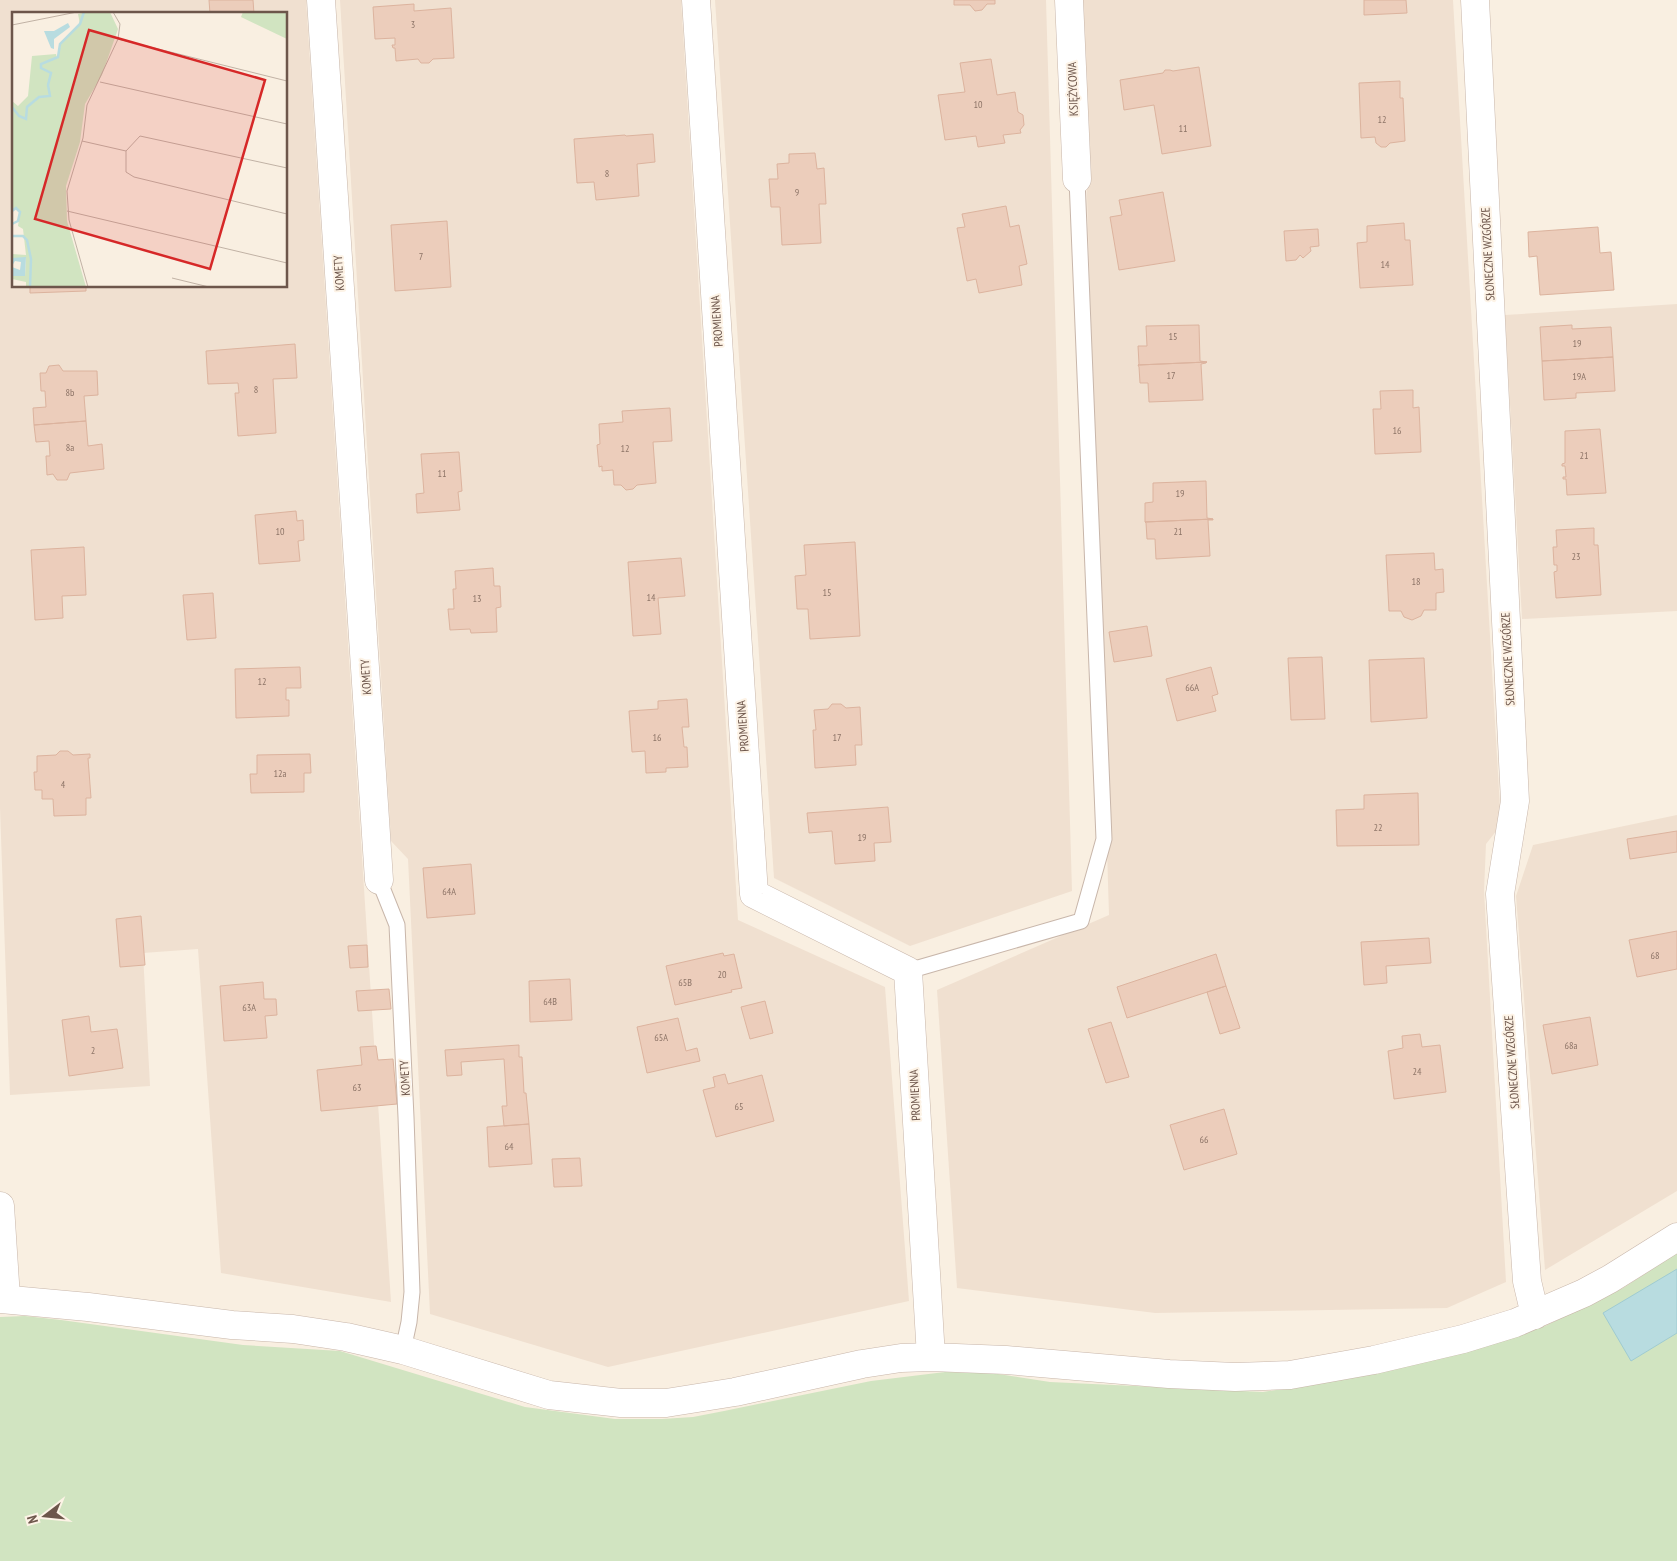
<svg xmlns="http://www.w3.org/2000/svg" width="1677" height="1561" viewBox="0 0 1677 1561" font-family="'PT Sans Narrow',sans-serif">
<rect width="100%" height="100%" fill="#f9efe1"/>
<path fill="#f0e0d0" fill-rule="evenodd" d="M0,0H306L391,1302L221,1273L198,949L143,953L150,1086L10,1095L0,808ZM14,14H286V286H14Z
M340,0H681L738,920L885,987L909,1301L608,1367L430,1314L408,859L391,841Z
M715,0H1046L1072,891L910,946L774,878Z
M1081,0H1453L1501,825L1486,844L1484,891L1506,1282L1447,1308L1155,1313L957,1288L937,990L1109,915Z
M1677,304V611L1522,619L1505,315Z
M1677,815V1191L1545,1270L1516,896L1533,845Z"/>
<path fill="#d1e4c1" d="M1677,1253V1561H0V1317L25,1316L61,1320L243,1345L340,1351L525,1407L615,1419H662L693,1417L724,1411L871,1381L945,1372L991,1373L1050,1382L1263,1392L1334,1381L1486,1345L1545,1326L1623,1288Z"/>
<path fill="#b8dce0" stroke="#9fcbd1" d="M1677,1269V1333L1631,1361L1603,1313Z"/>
<path fill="#eccdbb" stroke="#dcb39e" d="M209,0H253L254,14H210Z
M954,0H995V4H987L982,10L975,11L970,5H954Z
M1364,0H1406L1407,13L1364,15Z
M414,4V11L451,8L454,58L433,59L429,63H421L418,59L396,61L395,48H393L392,45H395V38L375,39L373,7Z
M991,59L997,95L1015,92L1018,112L1023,115L1024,125L1020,130L1021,133L1003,135L1005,143L978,147L976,136L945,140L938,95L965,92L960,63Z
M1199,67L1211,146L1162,154L1154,105L1124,110L1120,80L1163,73L1165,70H1170L1173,71Z
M1400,81V98H1403L1405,141L1390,143L1386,147H1381L1376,143L1375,137L1361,138L1359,83Z
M653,134L655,162L637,164L639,196L596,200L594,182L577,183L574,139L625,135L626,136Z
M815,153L817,169L824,168L826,204H819L821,243L782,245L780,207H771L769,179H778L777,164L789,163V154Z
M1163,192L1175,261L1119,270L1110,217L1122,215L1119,200Z
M1006,206L1010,227L1019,225L1027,264L1019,266L1022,285L979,293L976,279L967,281L957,228L965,227L962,214Z
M447,221L451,287L395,291L391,225Z
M1404,223L1405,240H1410L1413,285L1360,288L1357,243L1367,242V226Z
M1598,227L1600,253L1611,252L1614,290L1540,295L1537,256L1529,257L1528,232Z
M1318,229L1319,246L1310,247L1311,251L1303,258L1300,255L1296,260L1286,261L1284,231Z
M30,286H86V291L30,293Z
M1199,325L1200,361L1207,362L1138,365L1139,364L1138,346H1147L1146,326Z
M1572,325V329L1611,327L1613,357L1542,361L1540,327Z
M295,344L297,378L273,379L276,433L238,436L235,393H239L238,383L208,384L206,351Z
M1613,357L1615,391L1576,393V398L1544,400L1542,361Z
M1207,362L1206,363L1201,364L1203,400L1149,402L1148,383H1140L1139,367L1138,365Z
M59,365L63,371H97L98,395L84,396L86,421L34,425L33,408L46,407L45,391H41L40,373H46L49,366Z
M1413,390V408L1419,407L1421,452L1375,454L1373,409H1381L1380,391Z
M670,408L672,441L653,442L656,483L637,485L633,489L626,490L621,485H614L613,470L602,471V466L599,467L597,445L600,444L599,424L623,422L622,411Z
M86,421L88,446L102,444L104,469L70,473L67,480H57L53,474L47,475L46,456H50L49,441L36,442L34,425Z
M1600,429L1606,493L1567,495L1566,479H1563V477H1566L1565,466H1562V464L1565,463V431Z
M459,452L462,491L458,492L460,510L417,513L416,494L424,493L421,454Z
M1206,481L1207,518L1213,519L1145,522V503L1153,502V483Z
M296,511L297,521L303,520L304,540L298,541L300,561L259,564L255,515Z
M1213,519V520H1208L1210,556L1156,559L1155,539H1147L1146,523L1145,522Z
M1594,528V545H1598L1601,595L1556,598L1554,572L1557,571V565H1554L1553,547H1557L1556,530Z
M855,542L860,636L810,639L808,609H797L795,576L806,575L804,545Z
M84,547L86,595L62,596L63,618L35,620L31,550Z
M1434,553L1435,570L1443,569L1444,592L1436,593V610H1424L1421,616L1412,620L1404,617L1401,611H1389L1386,555Z
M681,558L685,596L658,598L661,634L633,636L628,562Z
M493,568L494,586H500L501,607L496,608L497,632L471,633L470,629L450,630L448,609H454L453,589H456L455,571Z
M213,593L216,638L187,640L183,595Z
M1147,626L1152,656L1114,662L1109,632Z
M1322,657L1325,719L1291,720L1288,658Z
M1424,658L1427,718L1371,722L1369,660Z
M300,667L301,688H286V700H289V716L236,718L235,669Z
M1211,667L1218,694L1212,696L1216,711L1177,721L1166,679Z
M687,699L689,727H682L684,747H687L688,767L666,768V772L646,773L645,751L632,752L629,711L658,709V701Z
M832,704H841L846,708L860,707L862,745H855L856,765L815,768L813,730H816L814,710L828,709Z
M60,751H68L73,755L90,754V758H88L91,798H86V815L54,816L53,799H42V790H35L34,772H37V756L56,755Z
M310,754L311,773H304V792L251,793L250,774H257V755Z
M1418,793L1419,845L1337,846L1336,810L1364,809V795Z
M888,807L891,842L874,843L875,861L835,864L832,831L809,833L807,813Z
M1677,831V852L1630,859L1627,839Z
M471,864L475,914L427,918L423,868Z
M141,916L145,965L120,967L116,919Z
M1677,931V969L1637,977L1629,940Z
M1429,938L1431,963L1386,966L1387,983L1364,985L1361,942Z
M367,945L368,967L350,968L348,946Z
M723,953L724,956L734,954L742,988L731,990L732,992L675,1005L666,966Z
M1216,954L1226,986L1127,1018L1117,987Z
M570,979L572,1020L530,1022L529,981Z
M263,982L264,999H276L277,1015L265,1016L267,1038L224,1041L220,986Z
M1226,986L1240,1028L1220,1034L1207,992Z
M389,989L391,1009L358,1011L356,991Z
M765,1001L773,1033L750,1039L741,1007Z
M89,1016L91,1032L117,1029L123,1068L69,1076L62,1020Z
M1590,1017L1598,1065L1552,1074L1543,1025Z
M678,1018L686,1051L697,1048L700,1061L647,1073L637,1027Z
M1111,1022L1129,1077L1106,1083L1088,1029Z
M1420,1034L1422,1047L1440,1045L1446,1092L1394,1099L1388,1051L1403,1048L1402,1036Z
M519,1045V1057H522L524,1093H526L529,1124L504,1126L502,1106H507L504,1059L461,1062L462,1075L447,1076L445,1050Z
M376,1046L378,1060L393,1059L397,1104L321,1111L317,1070L362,1065L360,1047Z
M725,1074L728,1084L762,1075L774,1121L716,1137L703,1090L715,1087L713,1077Z
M1224,1109L1237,1154L1184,1170L1170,1125Z
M529,1124L532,1164L489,1167L487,1127Z
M580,1158L582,1186L554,1187L552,1159Z"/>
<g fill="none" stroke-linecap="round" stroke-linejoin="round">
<defs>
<path id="lane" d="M379,880L397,925L406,1117L412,1292L409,1322L403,1350
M908,971L1081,921L1104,839L1077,179"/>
<path id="street" d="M321,0L379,880
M696,0L754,894L908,971L931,1357
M1069,0L1077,179
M1475,0L1515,801L1500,894L1527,1281L1535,1315
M0,1206L6,1298
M0,1299L88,1307L232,1325L293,1329L346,1337L403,1350L549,1395L621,1403H666L735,1392L862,1364L901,1358L931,1357L1006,1360L1169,1374L1235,1377L1290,1375L1374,1360L1463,1339L1515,1323L1584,1293L1610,1279L1677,1237"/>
</defs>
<use href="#lane" stroke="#c8b6aa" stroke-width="17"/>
<use href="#street" stroke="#c8b6aa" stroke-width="29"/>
<use href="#lane" stroke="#fff" stroke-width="15"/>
<use href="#street" stroke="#fff" stroke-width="28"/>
</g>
<g text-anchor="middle" stroke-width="4" stroke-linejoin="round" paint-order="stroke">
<g font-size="10" fill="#8d7467">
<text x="413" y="28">3</text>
<text x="978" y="108">10</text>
<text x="1382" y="123">12</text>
<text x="1183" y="132">11</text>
<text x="607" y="177">8</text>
<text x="797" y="196">9</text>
<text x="421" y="260">7</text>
<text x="1385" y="268">14</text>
<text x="1173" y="340">15</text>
<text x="1577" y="347">19</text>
<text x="1171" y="379">17</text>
<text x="1579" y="380">19A</text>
<text x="256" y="393">8</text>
<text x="70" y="396">8b</text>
<text x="1397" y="434">16</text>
<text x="70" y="451">8a</text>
<text x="625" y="452">12</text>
<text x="1584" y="459">21</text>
<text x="442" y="477">11</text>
<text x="1180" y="497">19</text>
<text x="280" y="535">10</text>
<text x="1178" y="535">21</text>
<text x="1576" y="560">23</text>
<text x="1416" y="585">18</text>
<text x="827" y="596">15</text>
<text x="651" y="601">14</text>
<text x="477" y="602">13</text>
<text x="262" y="685">12</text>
<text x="1192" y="691">66A</text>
<text x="657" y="741">16</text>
<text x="837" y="741">17</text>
<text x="280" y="777">12a</text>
<text x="63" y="788">4</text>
<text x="1378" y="831">22</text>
<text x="862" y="841">19</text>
<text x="449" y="895">64A</text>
<text x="1655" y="959">68</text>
<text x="722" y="978">20</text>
<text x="685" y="986">65B</text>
<text x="550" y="1005">64B</text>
<text x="249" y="1011">63A</text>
<text x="661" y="1041">65A</text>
<text x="1571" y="1049">68a</text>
<text x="93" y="1054">2</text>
<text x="1417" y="1075">24</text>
<text x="357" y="1091">63</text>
<text x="739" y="1110">65</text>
<text x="1204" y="1143">66</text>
<text x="509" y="1150">64</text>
</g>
<g font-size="12" fill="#6d564b" stroke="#fdf3e6">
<text transform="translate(1073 89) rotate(-92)" y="4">KSIĘŻYCOWA</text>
<text transform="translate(1488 254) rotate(-93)" y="4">SŁONECZNE WZGÓRZE</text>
<text transform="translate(339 273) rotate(-94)" y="4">KOMETY</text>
<text transform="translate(717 321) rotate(-94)" y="4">PROMIENNA</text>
<text transform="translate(1508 659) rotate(-93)" y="4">SŁONECZNE WZGÓRZE</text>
<text transform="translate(366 677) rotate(-94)" y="4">KOMETY</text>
<text transform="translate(743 726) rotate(-94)" y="4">PROMIENNA</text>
<text transform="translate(1512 1062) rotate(-94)" y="4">SŁONECZNE WZGÓRZE</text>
<text transform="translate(405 1078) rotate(-93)" y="4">KOMETY</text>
<text transform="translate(915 1095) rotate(-93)" y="4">PROMIENNA</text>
</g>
</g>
<g transform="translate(12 12)">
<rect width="275" height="275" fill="#f9efe1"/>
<path d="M76,0H98L106,17L90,63L73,92L68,130L54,174L55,209L74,275H14V270L0,267V264H13L14,246H0V242L14,243L11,217L6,214L8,200L4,196L0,199V89L6,94L16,84L20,44L44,42L45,47L50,29L68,12L66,2ZM231,0H275V27L229,5Z" fill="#d1e4c1"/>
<path d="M56,11L58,15L42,27V37L39,36L32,19H42ZM14,245L13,264H0V255L8,258L9,250L3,249L0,254V246Z" fill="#b8dce0"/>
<path fill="none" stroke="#b8dce0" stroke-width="2.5" d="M0,95L7,104L14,107L15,95L27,85L38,84L36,73L39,61L29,56V52L46,45L48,32L68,12L72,0M0,199L4,196L8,200L6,209L0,212M0,224H11L15,228L19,247L18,275"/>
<path fill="none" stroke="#c1b2a5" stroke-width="1" d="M0,13L65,0M106,27L275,69M88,70L275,112M70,129L114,139L128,124L275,156M114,139V160L122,165L275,202M55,199L275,251M160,266L197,275M76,275L57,208L55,179L71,126L75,93L106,27L108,12L101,0"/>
<path fill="#d62828" fill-opacity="0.15" stroke="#d62828" stroke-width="2.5" d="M77,18L253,68L198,257L23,207Z"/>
<rect width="275" height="275" fill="none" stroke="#6d564b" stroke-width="2.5"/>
</g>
<g transform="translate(45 1516) rotate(254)" stroke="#fdf3e6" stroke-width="4" paint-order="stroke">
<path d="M0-4L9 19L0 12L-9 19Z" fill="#6d564b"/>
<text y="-8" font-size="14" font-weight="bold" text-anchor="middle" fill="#6d564b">N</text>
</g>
</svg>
